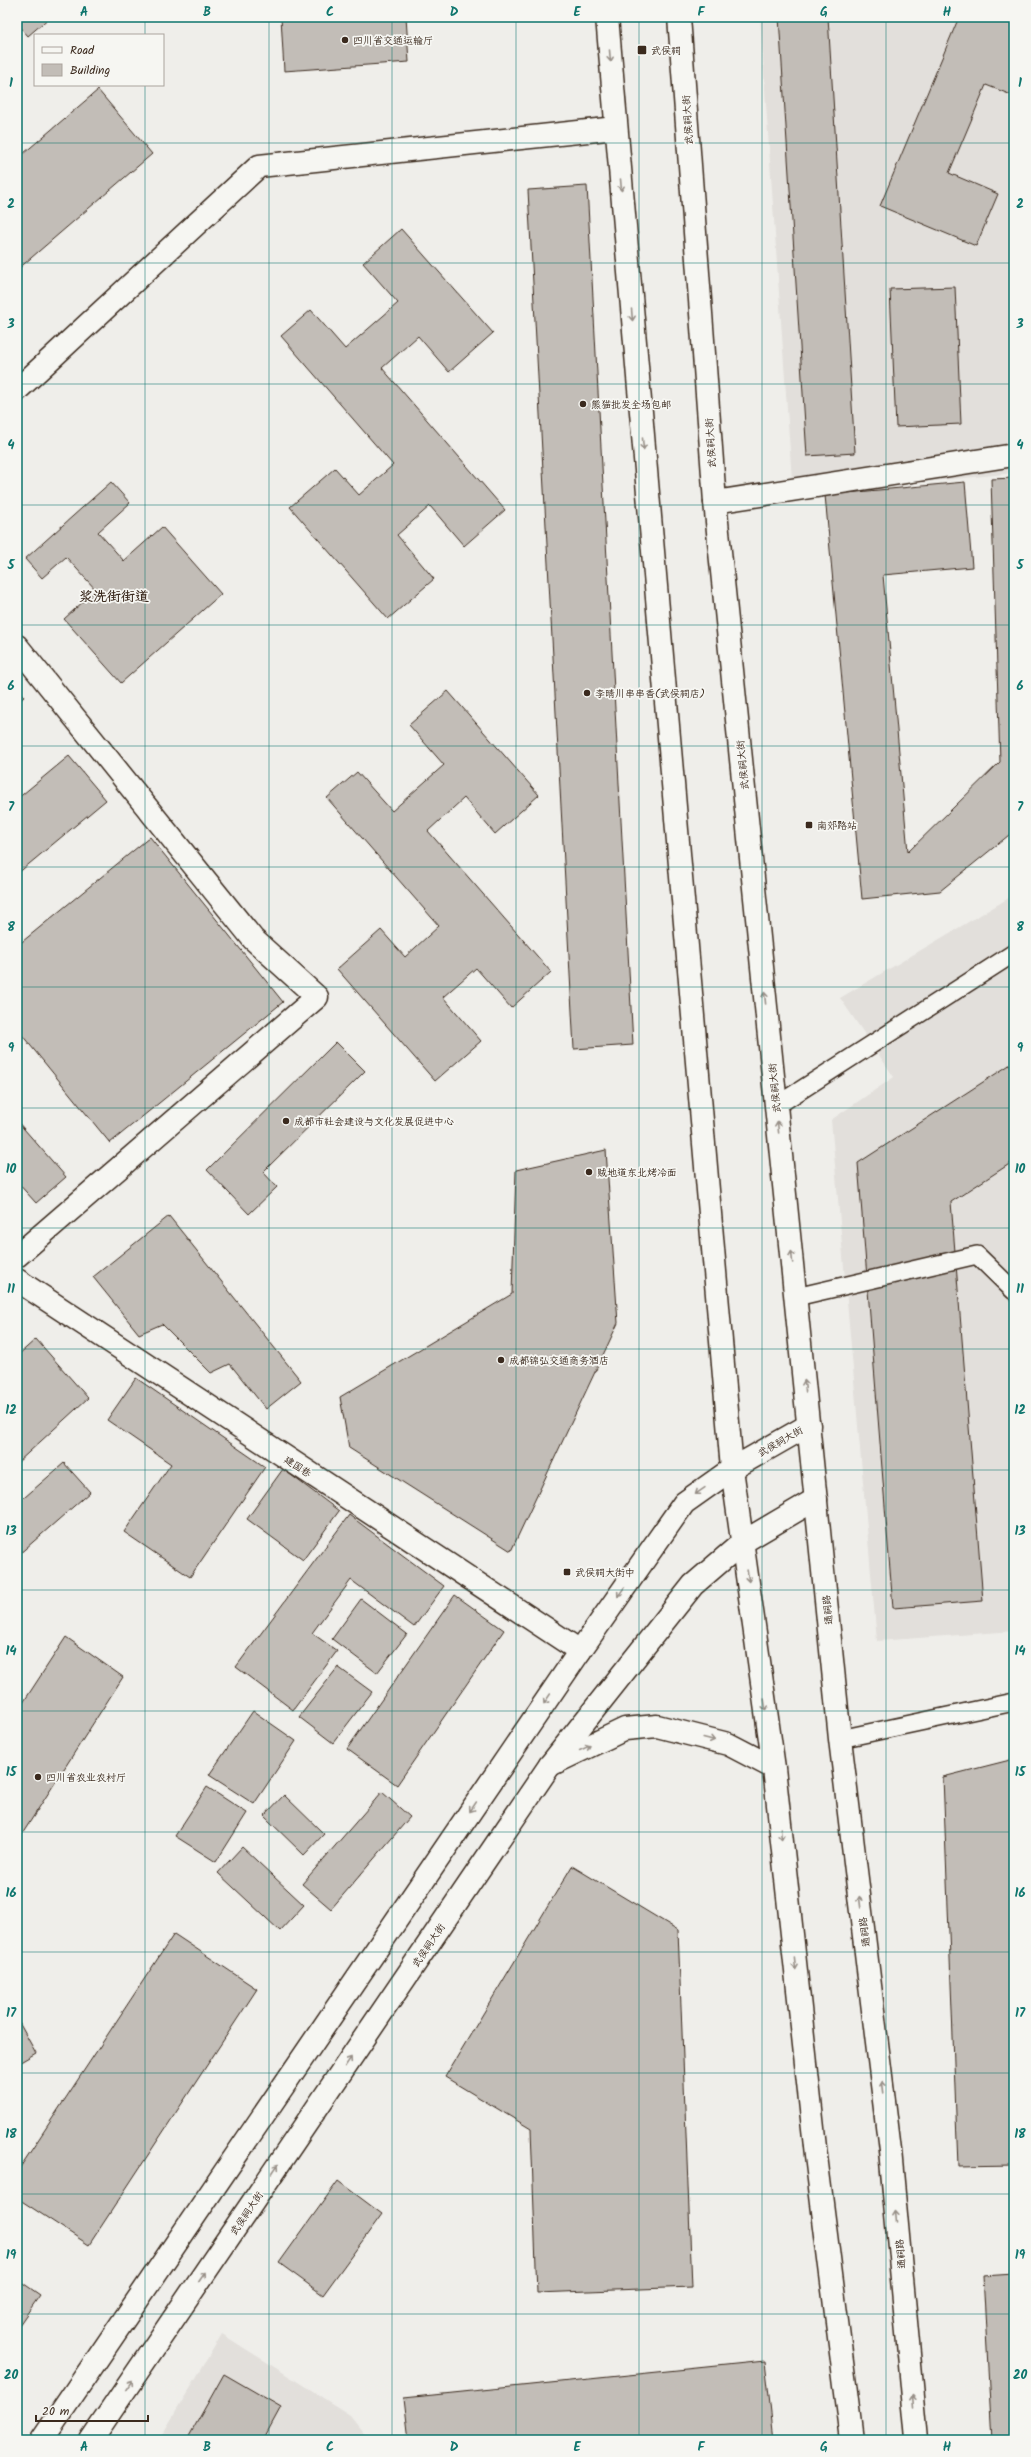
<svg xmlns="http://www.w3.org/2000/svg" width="1031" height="2457" viewBox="0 0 1031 2457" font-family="Kalam,'LXGW WenKai TC',sans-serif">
<rect width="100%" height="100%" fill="#efeeea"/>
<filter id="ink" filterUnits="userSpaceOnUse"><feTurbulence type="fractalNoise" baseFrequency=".025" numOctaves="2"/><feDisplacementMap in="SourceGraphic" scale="8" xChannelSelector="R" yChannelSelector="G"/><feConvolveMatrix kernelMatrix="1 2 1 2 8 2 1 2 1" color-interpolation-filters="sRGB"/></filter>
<g filter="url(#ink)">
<path fill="#e2dfdb" d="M760,17H1014V473L793,495Z
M1014,895V1631L877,1641L831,1120L894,1077L840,998Z
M222,2334L350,2415L370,2440H159Z"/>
<path fill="#c2bdb7" stroke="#3b2a1e" d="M17,17H50L28,36L17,23Z
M281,17H406L409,62L284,71Z
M779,17H828L855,453L807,456Z
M959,17H1014V96L986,85L949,173L998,194L976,246L880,206Z
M98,90L152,154L17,270V159Z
M587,186L633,1045L574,1049L528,190Z
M401,229L493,333L449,372L418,336L382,368L505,510L464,546L430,506L397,535L434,579L388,619L290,507L335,468L359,495L393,465L281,336L311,310L345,349L398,303L363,263Z
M955,287L961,424L896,427L890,289Z
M1014,478V831L940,891L862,899L825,495L965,482L972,567L883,575L908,852L1000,762L991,479Z
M111,482L130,503L98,532L124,561L162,527L221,594L121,683L64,619L96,590L66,557L42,578L25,559Z
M17,688L24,697L17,703Z
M448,691L539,795L495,834L464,798L428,831L551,972L511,1008L476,968L443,997L481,1041L435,1081L337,969L381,930L405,957L439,926L327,798L357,772L392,811L444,765L409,725Z
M69,756L106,800L17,874V799Z
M150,837L283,1002L110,1143L17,1029V946Z
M336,1042L365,1071L263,1172L277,1187L249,1214L207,1170Z
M1014,1062V1161L951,1202L983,1601L893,1608L858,1163Z
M17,1121L66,1177L36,1203L17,1182Z
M606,1150L618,1323L511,1551L349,1448L340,1397L512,1294L516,1170Z
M169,1216L301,1381L266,1409L230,1364L211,1373L162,1324L139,1334L93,1277Z
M36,1339L88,1398L17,1463V1356Z
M136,1378L265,1467L190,1577L124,1532L171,1464L107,1420Z
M64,1463L90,1492L17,1556V1504Z
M283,1469L339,1511L303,1560L247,1519Z
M349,1515L444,1586L414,1627L351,1580L312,1633L337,1651L293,1710L236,1667Z
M455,1595L504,1630L397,1785L347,1749Z
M361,1599L407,1634L377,1673L332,1639Z
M66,1637L123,1677L17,1842V1712Z
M338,1667L372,1692L333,1743L299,1717Z
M253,1711L296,1741L254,1804L209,1775Z
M1014,1759V2165L958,2166L943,1777Z
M207,1787L247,1813L216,1862L175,1836Z
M382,1792L410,1817L331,1909L302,1884Z
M284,1795L324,1834L304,1855L264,1816Z
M242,1847L304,1905L280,1931L218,1873Z
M572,1866L678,1930L692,2287L537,2293L531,2129L445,2077Z
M174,1934L257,1989L89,2245L17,2198V2172Z
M17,2019L36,2053L17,2064Z
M338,2181L382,2214L323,2295L279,2263Z
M1014,2274V2440H992L983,2276Z
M17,2279L40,2295L17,2328Z
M765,2361L774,2440H409L404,2398Z
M224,2374L281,2407L263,2440H187Z"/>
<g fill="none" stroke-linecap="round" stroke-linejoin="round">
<defs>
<path id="service" d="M776,1106L1014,953
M796,1297L977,1255L1014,1291
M840,1739L1014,1702"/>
<path id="minor" d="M17,390L259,166L616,128
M715,502L1014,455
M17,646L253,939L317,997L17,1256
M17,1280L580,1651"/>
<path id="tertiary" d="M42,2440L580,1651L684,1503L732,1469L809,1425
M91,2440L550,1765L693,1585L743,1542L816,1499"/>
<path id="secondary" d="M607,17L732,1469L774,1768L816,2156L852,2440
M679,17L715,502L840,1739L890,2150L917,2440
M550,1765L625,1729L657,1726L728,1744L774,1768"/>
</defs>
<use href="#service" stroke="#3b2a1e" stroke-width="20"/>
<use href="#minor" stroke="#3b2a1e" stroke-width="25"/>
<use href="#tertiary" stroke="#3b2a1e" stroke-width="25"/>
<use href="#secondary" stroke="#3b2a1e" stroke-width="25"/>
<use href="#service" stroke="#f6f6f2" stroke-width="17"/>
<use href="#minor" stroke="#f6f6f2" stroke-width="22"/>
<use href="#tertiary" stroke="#f6f6f2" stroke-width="22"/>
<use href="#secondary" stroke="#f6f6f2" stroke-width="22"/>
</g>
<defs><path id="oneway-shaft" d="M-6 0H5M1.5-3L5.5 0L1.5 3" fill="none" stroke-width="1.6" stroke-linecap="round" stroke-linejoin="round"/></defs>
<g stroke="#989088">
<use href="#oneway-shaft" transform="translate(610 56) rotate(85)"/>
<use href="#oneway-shaft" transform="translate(621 185) rotate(85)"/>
<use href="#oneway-shaft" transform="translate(632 315) rotate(85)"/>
<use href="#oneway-shaft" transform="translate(643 444) rotate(85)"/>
<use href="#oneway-shaft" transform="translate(765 998) rotate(-96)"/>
<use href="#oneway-shaft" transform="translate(778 1127) rotate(-96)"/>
<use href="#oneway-shaft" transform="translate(792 1257) rotate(-96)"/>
<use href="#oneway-shaft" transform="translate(805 1386) rotate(-96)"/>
<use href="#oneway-shaft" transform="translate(700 1491) rotate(145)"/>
<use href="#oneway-shaft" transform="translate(748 1576) rotate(82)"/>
<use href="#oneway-shaft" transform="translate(621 1592) rotate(125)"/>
<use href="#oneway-shaft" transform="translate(547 1699) rotate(124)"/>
<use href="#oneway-shaft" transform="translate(765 1705) rotate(82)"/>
<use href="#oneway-shaft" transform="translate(709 1739) rotate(14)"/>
<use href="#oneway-shaft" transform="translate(585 1748) rotate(-25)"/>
<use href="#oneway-shaft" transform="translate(473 1807) rotate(124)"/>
<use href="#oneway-shaft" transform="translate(781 1834) rotate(84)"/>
<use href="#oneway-shaft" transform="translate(860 1902) rotate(-97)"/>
<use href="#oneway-shaft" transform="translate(795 1964) rotate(84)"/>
<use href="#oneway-shaft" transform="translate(348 2062) rotate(-56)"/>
<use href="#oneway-shaft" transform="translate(883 2087) rotate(-97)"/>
<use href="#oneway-shaft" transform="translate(275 2169) rotate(-56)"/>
<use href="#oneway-shaft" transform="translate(896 2216) rotate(-95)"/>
<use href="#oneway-shaft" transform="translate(202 2277) rotate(-56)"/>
<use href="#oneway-shaft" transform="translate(129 2385) rotate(-56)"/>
<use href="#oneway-shaft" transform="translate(913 2401) rotate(-95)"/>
</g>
</g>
<path fill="none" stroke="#0f766e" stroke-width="1" stroke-opacity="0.55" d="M145,17V35M269,17V2440M392,17V2440M516,17V2440M639,17V2440M762,17V2440M886,17V2440M145,85V2440M17,143H1014M17,263H1014M17,384H1014M17,505H1014M17,625H1014M17,746H1014M17,867H1014M17,987H1014M17,1108H1014M17,1228H1014M17,1349H1014M17,1470H1014M17,1590H1014M17,1711H1014M17,1832H1014M17,1952H1014M17,2073H1014M17,2194H1014M17,2314H1014"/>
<g fill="#3b2a1e" stroke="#f6f6f2" stroke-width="1.5">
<circle cx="345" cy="40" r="4"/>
<rect x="637" y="45" width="10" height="10" rx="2"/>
<circle cx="583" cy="404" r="4"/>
<circle cx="587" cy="693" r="4"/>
<rect x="805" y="821" width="8" height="8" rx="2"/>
<circle cx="286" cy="1121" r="4"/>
<circle cx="589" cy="1172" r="4"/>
<circle cx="501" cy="1360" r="4"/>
<rect x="563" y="1568" width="8" height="8" rx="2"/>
<circle cx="38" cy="1777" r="4"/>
</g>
<g text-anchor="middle" stroke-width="3.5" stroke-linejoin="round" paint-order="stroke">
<g font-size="10" fill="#3b2a1e" stroke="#f6f6f2" text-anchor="start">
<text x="353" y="44">四川省交通运输厅</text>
<text x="651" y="54">武侯祠</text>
<text x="591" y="408">熊猫批发全场包邮</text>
<text x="595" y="697">李晴川串串香(武侯祠店)</text>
<text x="817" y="829">南郊路站</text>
<text x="294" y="1125">成都市社会建设与文化发展促进中心</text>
<text x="597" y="1176">贼地道东北烤冷面</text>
<text x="509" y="1364">成都锦弘交通商务酒店</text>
<text x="575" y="1576">武侯祠大街中</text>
<text x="46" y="1781">四川省农业农村厅</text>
</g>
<g font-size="10" fill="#3b2a1e" stroke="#f6f6f2">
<text transform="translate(687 120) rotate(-94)" y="4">武侯祠大街</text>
<text transform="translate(710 443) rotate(-94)" y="4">武侯祠大街</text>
<text transform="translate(742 765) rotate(-96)" y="4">武侯祠大街</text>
<text transform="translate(774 1088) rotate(-96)" y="4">武侯祠大街</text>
<text transform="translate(780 1441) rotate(-30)" y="4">武侯祠大街</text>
<text transform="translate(298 1466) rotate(33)" y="4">建国巷</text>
<text transform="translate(827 1610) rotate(-96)" y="4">通祠路</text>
<text transform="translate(864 1932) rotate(-97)" y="4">通祠路</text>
<text transform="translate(428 1945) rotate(-56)" y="4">武侯祠大街</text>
<text transform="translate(246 2213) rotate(-56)" y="4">武侯祠大街</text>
<text transform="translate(900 2254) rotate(-95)" y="4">通祠路</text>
</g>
<g font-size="14" font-weight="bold" fill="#3b2a1e" stroke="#f6f6f2">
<text x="114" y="601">浆洗街街道</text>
</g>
</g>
<rect width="1031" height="2457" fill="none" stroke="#f6f6f2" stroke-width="44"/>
<rect x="34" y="34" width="130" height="52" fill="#f6f6f2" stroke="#aba49d"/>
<rect x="42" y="47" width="20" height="6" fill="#f6f6f2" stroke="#aba49d"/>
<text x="70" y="54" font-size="12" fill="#3b2a1e">Road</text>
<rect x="42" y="64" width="20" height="12" fill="#c2bdb7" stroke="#aba49d"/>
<text x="70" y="74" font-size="12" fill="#3b2a1e">Building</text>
<path d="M36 2415v6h112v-6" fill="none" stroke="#3b2a1e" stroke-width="2"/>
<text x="42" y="2415" font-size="12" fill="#3b2a1e" stroke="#f6f6f2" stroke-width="3" paint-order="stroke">20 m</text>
<rect x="22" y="22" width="987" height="2413" fill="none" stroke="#0f766e" stroke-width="1.5"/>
<g font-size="13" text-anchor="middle" font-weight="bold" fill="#0f766e">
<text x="84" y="16">A</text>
<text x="207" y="16">B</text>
<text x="330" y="16">C</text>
<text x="454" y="16">D</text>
<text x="577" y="16">E</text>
<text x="701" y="16">F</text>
<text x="824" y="16">G</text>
<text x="947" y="16">H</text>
<text x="11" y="87">1</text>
<text x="1020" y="87">1</text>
<text x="11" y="208">2</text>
<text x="1020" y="208">2</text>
<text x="11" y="328">3</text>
<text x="1020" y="328">3</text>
<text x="11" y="449">4</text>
<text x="1020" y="449">4</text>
<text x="11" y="569">5</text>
<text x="1020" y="569">5</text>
<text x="11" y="690">6</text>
<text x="1020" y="690">6</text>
<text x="11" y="811">7</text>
<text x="1020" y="811">7</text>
<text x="11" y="931">8</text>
<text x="1020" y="931">8</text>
<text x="11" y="1052">9</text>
<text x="1020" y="1052">9</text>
<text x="11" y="1173">10</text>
<text x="1020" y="1173">10</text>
<text x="11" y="1293">11</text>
<text x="1020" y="1293">11</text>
<text x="11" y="1414">12</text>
<text x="1020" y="1414">12</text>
<text x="11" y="1535">13</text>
<text x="1020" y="1535">13</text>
<text x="11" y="1655">14</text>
<text x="1020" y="1655">14</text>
<text x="11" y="1776">15</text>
<text x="1020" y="1776">15</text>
<text x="11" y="1897">16</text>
<text x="1020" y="1897">16</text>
<text x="11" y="2017">17</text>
<text x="1020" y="2017">17</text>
<text x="11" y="2138">18</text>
<text x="1020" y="2138">18</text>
<text x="11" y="2259">19</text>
<text x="1020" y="2259">19</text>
<text x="11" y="2379">20</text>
<text x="1020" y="2379">20</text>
<text x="84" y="2451">A</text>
<text x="207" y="2451">B</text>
<text x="330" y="2451">C</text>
<text x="454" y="2451">D</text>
<text x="577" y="2451">E</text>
<text x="701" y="2451">F</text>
<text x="824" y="2451">G</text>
<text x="947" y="2451">H</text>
</g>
</svg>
